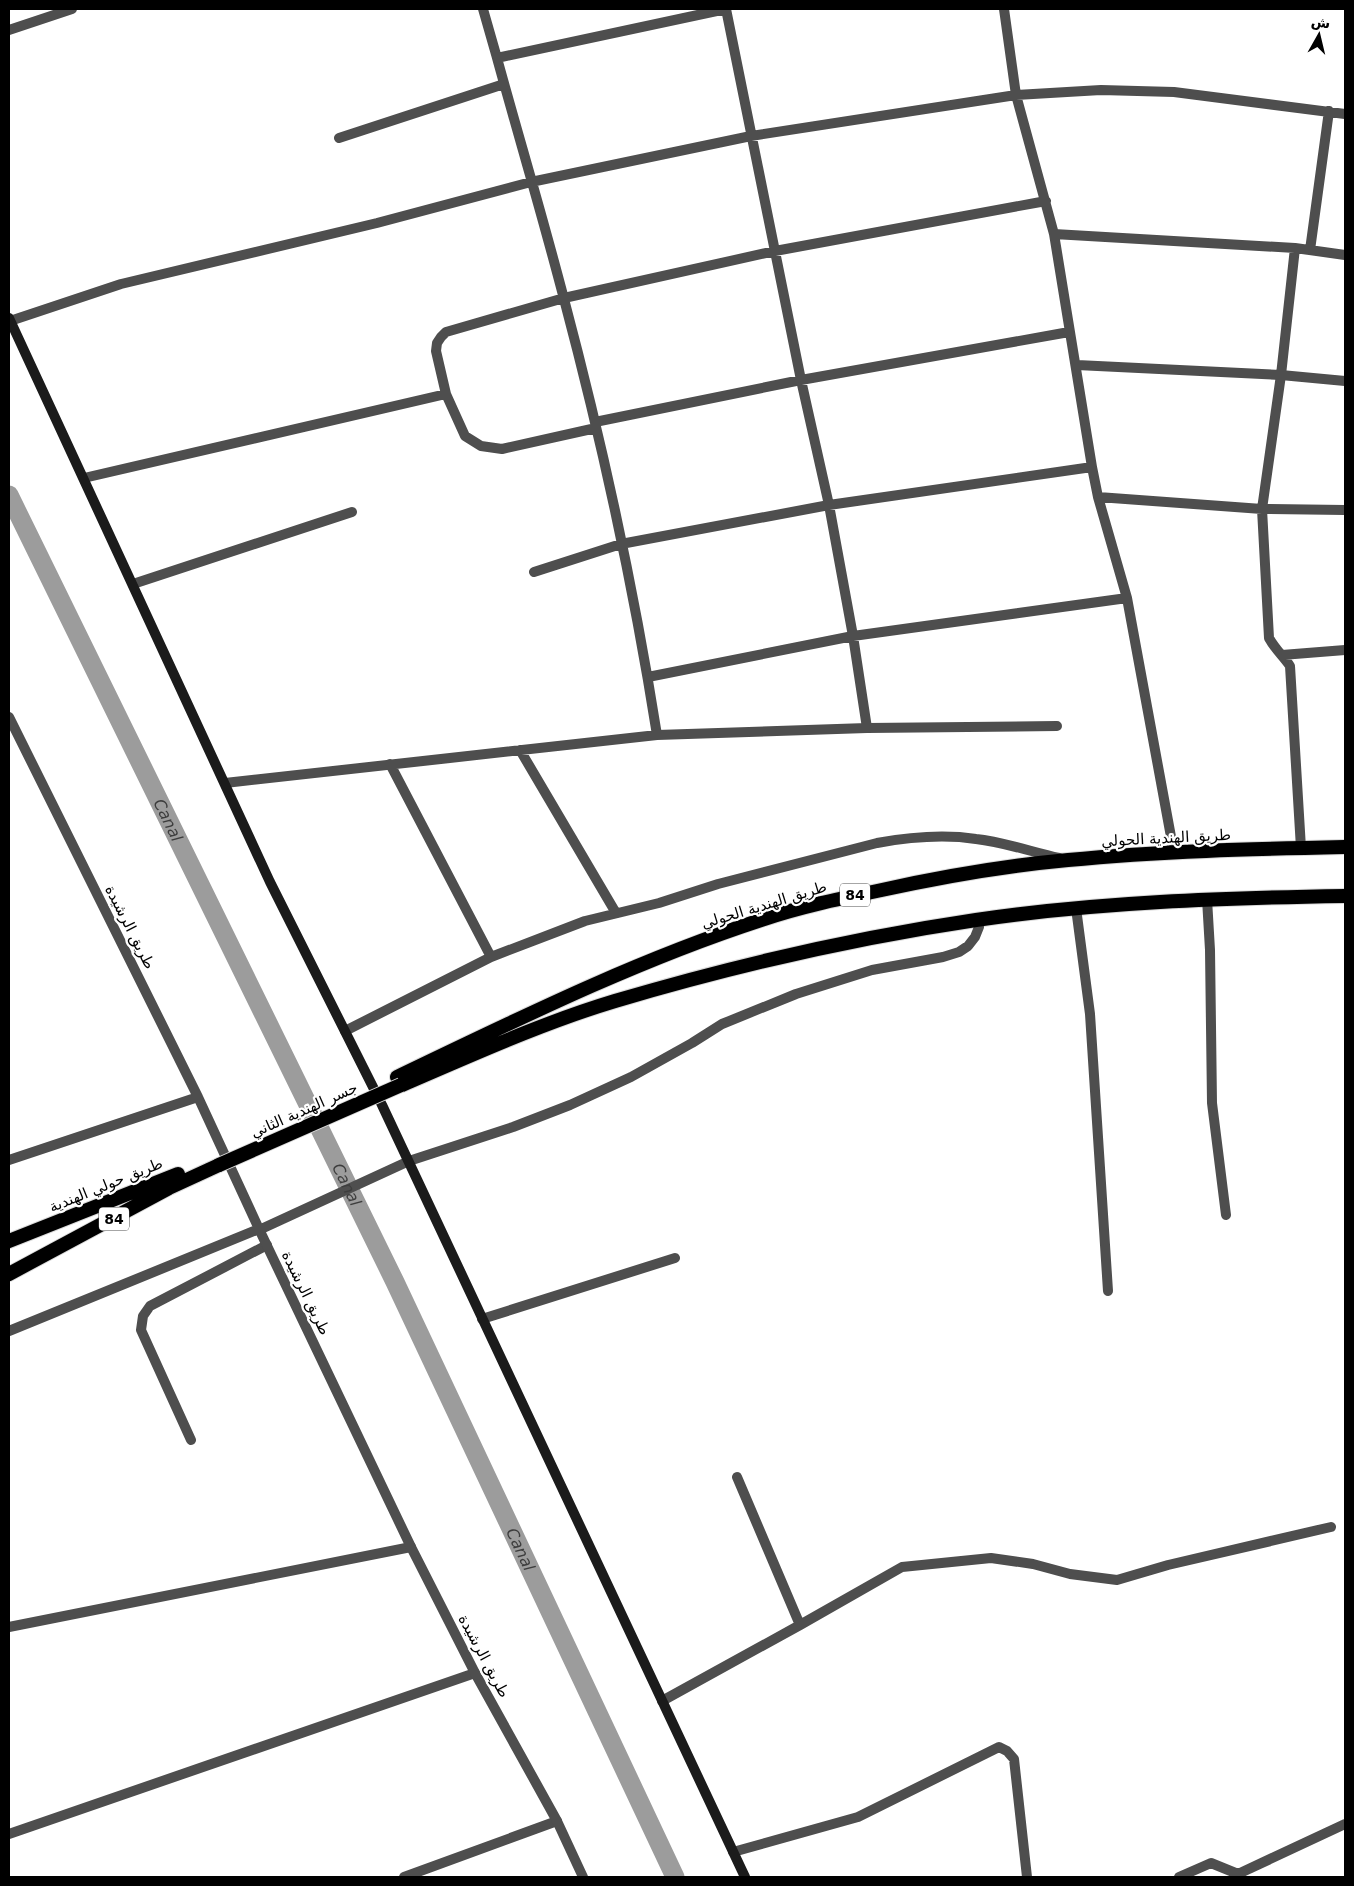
<svg xmlns="http://www.w3.org/2000/svg" width="1354" height="1886" viewBox="0 0 1354 1886" font-family="'DejaVu Sans',Vazirmatn,sans-serif">
<rect width="100%" height="100%" fill="#fff"/>
<g fill="none" stroke-linecap="round" stroke-linejoin="round">
<path stroke="#9c9c9c" stroke-width="19" id="s1" d="M9,495L395,1282L675,1877"/>
<defs>
<path id="trunk" d="M397,1077C516,1020 635,961 761,920C799,907 838,899 877,891C940,877 1003,866 1068,860C1160,851 1253,849 1345,847
M402,1085C472,1055 542,1023 615,1001C733,966 854,938 976,920C1098,902 1222,898 1345,896
M9,1241L178,1174
M9,1274L169,1188L219,1165"/>
</defs>
<use href="#trunk" stroke="#dbdbdb" stroke-width="16"/>
<path stroke="#4e4e4e" stroke-width="10" d="M483,9L497,58
M726,9L801,380L829,505L853,636L867,728
M1004,9L1016,95L1054,234L1092,467L1098,497L1127,598L1174,853
M339,138L504,84
M1054,234L1295,248L1345,255
M1295,248L1281,375L1262,509L1269,638C1275,649 1283,656 1290,666L1301,848
M1310,250L1329,111
M10,321L121,284L377,223L531,182L751,136L1016,95L1101,90L1174,92L1345,114
M1077,365L1281,375L1345,381
M595,422L801,380L1069,332
M596,428L502,449L481,446L465,436L446,394L436,351L437,343L441,337L446,332L564,298L775,251L1046,201
M84,478L446,394
M1098,497L1262,509L1345,510
M534,572L621,544L829,505L1092,467
M133,584L352,512
M1282,655L1345,650
M648,677L853,636L1127,598
M657,735C634,589 602,442 564,299C543,218 519,138 497,58L726,9
M520,750L616,913
M390,764L491,957
M225,783L657,735L867,728L1057,726
M1207,899L1210,950L1212,1103L1226,1215
M1076,908L1090,1014L1108,1291
M345,1031L491,957L585,921L659,903L718,884L877,843C910,837 943,834 976,839C1004,842 1032,852 1059,858
M409,1161L513,1127L570,1105L631,1077L692,1043L722,1024L796,994L872,970L943,957L959,952L968,946L975,937L979,927L978,919
M482,1319L675,1258
M191,1440L141,1330L143,1316L150,1306L267,1245
M737,1477L800,1625
M9,1627L411,1547
M662,1701L800,1625L902,1567L991,1558L1033,1564L1070,1574L1117,1580L1168,1565L1331,1527
M9,1834L475,1673
M733,1852L858,1817L999,1747L1007,1751L1014,1759L1027,1877
M404,1877L557,1821
M1179,1877L1211,1863L1238,1874L1345,1824"/>
<path stroke="#4e4e4e" stroke-width="10" d="M9,30L72,9
M9,717L198,1097L259,1229L411,1547L475,1673L557,1821L583,1877
M9,1160L198,1097
M259,1230L409,1161
M9,1331L259,1229"/>
<path stroke="#1b1b1b" stroke-width="10" d="M9,318L270,882L382,1105L745,1877"/>
<use href="#trunk" stroke="#000" stroke-width="14"/>
<defs>
<path id="trunk-bridge" d="M219,1165L401,1085"/>
</defs>
<use href="#trunk-bridge" stroke="#dbdbdb" stroke-width="16" stroke-linecap="butt"/>
<use href="#trunk-bridge" stroke="#000" stroke-width="14"/>
</g>
<g text-anchor="middle" stroke-width="4.5" stroke-linejoin="round" paint-order="stroke">
<g fill="#fff" stroke="#4c4c4c" stroke-width="1">
<rect x="840" y="883.5" width="30" height="23" rx="4"/>
<rect x="99" y="1207.5" width="30" height="23" rx="4"/>
</g>
<g font-size="14" font-weight="bold" fill="#000">
<text x="855" y="900">84</text>
<text x="114" y="1224">84</text>
</g>
<g font-size="15" fill="#000" stroke="#fff">
<text transform="translate(1166 838) rotate(-3)" y="5">طريق الهندية الحولي</text>
<text transform="translate(764 905) rotate(-17)" y="5">طريق الهندية الحولي</text>
<text transform="translate(130 927) rotate(63)" y="5">طريق الرشيدة</text>
<text transform="translate(304 1110) rotate(-24)" y="5">جسر الهندية الثاني</text>
<text transform="translate(106 1185) rotate(-22)" y="5">طريق حولي الهندية</text>
<text transform="translate(306 1293) rotate(64)" y="5">طريق الرشيدة</text>
<text transform="translate(484 1656) rotate(62)" y="5">طريق الرشيدة</text>
</g>
<g font-size="16" font-style="italic" fill="#3d3d3d" stroke="#fff">
<text dy="6" stroke="none"><textPath href="#s1" startOffset="362">Canal</textPath></text>
<text dy="6" stroke="none"><textPath href="#s1" startOffset="768">Canal</textPath></text>
<text dy="6" stroke="none"><textPath href="#s1" startOffset="1172">Canal</textPath></text>
</g>
</g>
<rect width="1354" height="1886" fill="none" stroke="#000000" stroke-width="20"/>
<g transform="translate(1319 35) rotate(8)" stroke="#ffffff" stroke-width="4" paint-order="stroke">
<path d="M0-4L9 19L0 12L-9 19Z" fill="#000000"/>
<text y="-8" font-size="14" font-weight="bold" text-anchor="middle" fill="#000000">ش</text>
</g>
</svg>
